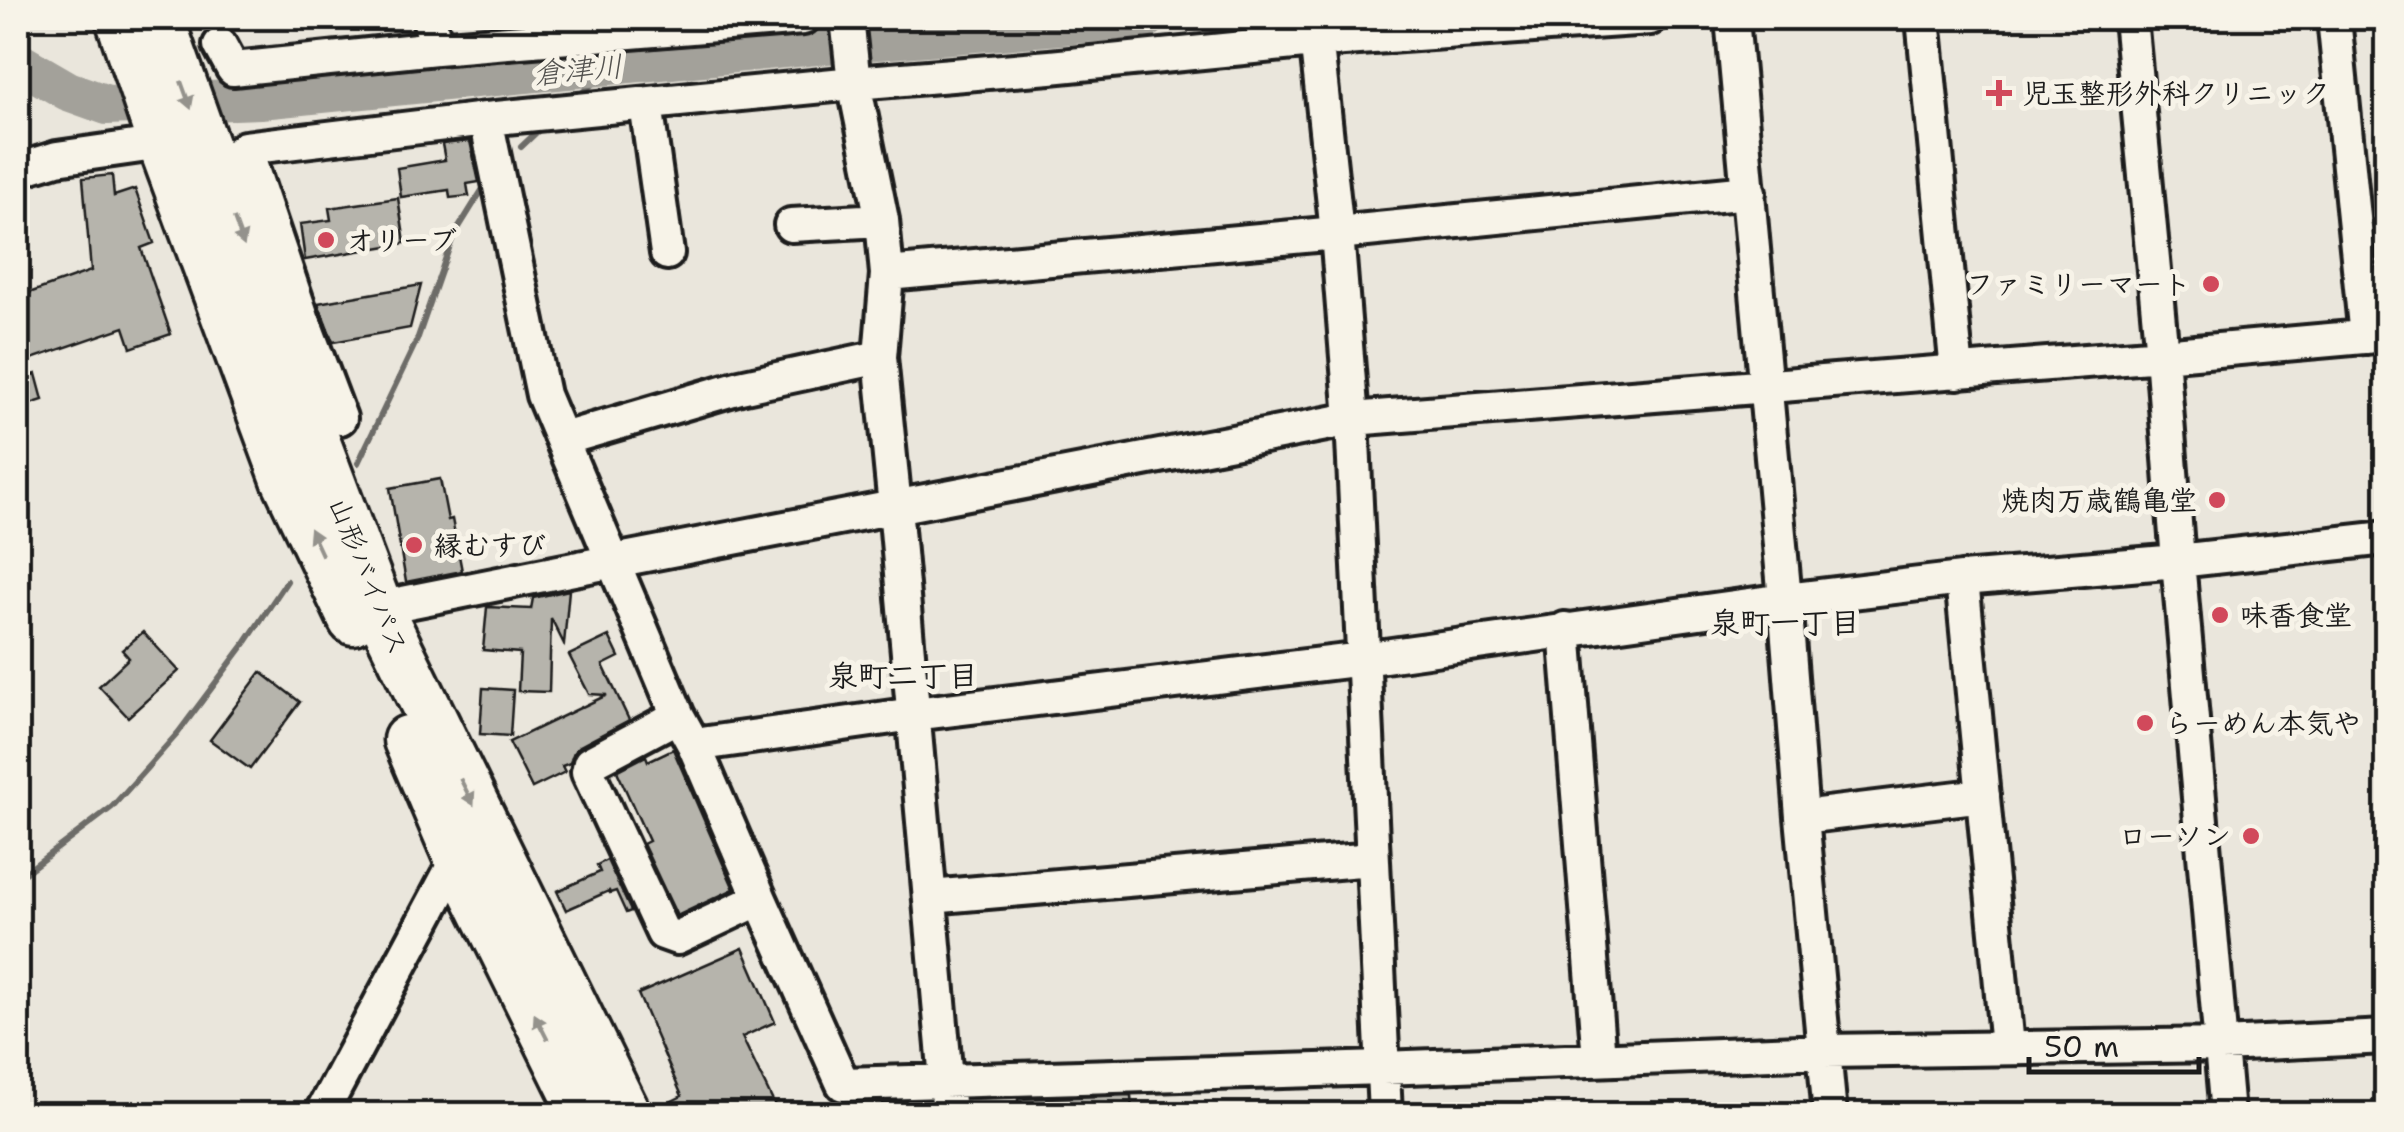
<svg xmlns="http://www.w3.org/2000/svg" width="2404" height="1132" viewBox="0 0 2404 1132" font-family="'Shantell Sans','Klee One',sans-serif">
<rect width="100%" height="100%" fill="#eae6dc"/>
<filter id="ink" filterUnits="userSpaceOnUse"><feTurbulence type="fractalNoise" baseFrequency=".01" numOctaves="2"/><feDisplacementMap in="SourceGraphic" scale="20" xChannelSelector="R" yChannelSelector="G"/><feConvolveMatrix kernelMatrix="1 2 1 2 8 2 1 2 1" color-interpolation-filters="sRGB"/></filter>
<g filter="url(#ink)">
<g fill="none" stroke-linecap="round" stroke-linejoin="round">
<path stroke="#6d6c68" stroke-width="6" d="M578,96L614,66
M521,147L542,127
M358,463L417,340L453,237L484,187
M18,878L112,807L178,733L246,642L287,581"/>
<path stroke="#a3a19a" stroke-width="40" d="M18,62L68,91L107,105L260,99L827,44L1147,18"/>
</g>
<path fill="#b6b4ac" stroke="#1c1c1c" stroke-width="2.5" d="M470,141L479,182L467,184L469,196L450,198L449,190L401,197L397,168L445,160L442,144Z
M112,175L114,196L135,189L154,243L141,248L171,334L131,348L124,327L29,360L18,327V297L91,271L83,178Z
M398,198L405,243L305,260L300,224L331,220L329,208Z
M421,285L410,328L333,342L318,303Z
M36,374L43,400L18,408V379Z
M440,479L448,520L452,519L462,571L406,582L390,488Z
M569,590L564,644L551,618L549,692L518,691L520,653L483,650L487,607L531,609L533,598Z
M143,632L179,671L128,717L99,686L129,658L122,650Z
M609,636L619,657L603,665L629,720L580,746L574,752L570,763L562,766L565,772L532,788L509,742L607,695L589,694L569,655Z
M261,672L300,702L250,769L210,740Z
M483,688L513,690L510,736L480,734Z
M673,749L734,889L677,916L643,844L649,841L617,771L646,756L648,761Z
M607,860L631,911L626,913L616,891L610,893L609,891L566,910L557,891L600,872L597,865Z
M743,948L775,1022L742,1037L779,1114H678L672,1101L682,1096L638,994Z
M1131,1095L1132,1114H1018V1099Z
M928,1102L929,1114H884L883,1103Z"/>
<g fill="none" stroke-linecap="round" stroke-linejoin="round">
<defs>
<path id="minor" d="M429,18L436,48
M847,18L854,83L882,220L887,274L880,357L895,507L949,1114
M1314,18L1337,233L1352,419L1385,1114
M1732,18L1785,600L1802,817L1830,1114
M1923,18L1957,372
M2130,18L2162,355L2178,561L2227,1114
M2334,18L2366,337
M220,45L233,69L436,48L803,18
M646,104L667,253
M486,119L543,395L678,716L694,745L760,899L843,1084L1383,1068L1825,1051L2222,1045L2386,1037
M245,148L303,320L340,418
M18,170L57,158L162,143
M216,171L245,148L486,119L854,83L1050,67L1315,41L1650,18
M791,225L882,220
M887,274L1337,233L1749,192
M563,439L740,387L880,357
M1962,579L2007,1047
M378,608L614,561L1352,419L2162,355L2386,335
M1565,629L1599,1059
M678,716L590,763L588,772L663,933L677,938L760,899
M694,745L914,714L1363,659L1785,600L1962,579L2178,561L2386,538
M1802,817L1983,795
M930,897L1372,859
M321,1114L458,857"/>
<path id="highway" d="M120,18L162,143L286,479L353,620
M159,18L203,142L378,608L626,1114
M408,740L458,857L585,1114"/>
</defs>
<use href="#minor" stroke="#1c1c1c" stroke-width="40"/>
<use href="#highway" stroke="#1c1c1c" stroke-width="55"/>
<use href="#minor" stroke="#f7f3e8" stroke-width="32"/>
<use href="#highway" stroke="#f7f3e8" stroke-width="48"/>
</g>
<defs><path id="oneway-solid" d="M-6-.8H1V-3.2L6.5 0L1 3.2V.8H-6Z" transform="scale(2.5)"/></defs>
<g fill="#94928c">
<use href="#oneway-solid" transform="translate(186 95) rotate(70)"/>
<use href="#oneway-solid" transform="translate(239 232) rotate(70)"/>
<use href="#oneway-solid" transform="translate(316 542) rotate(-115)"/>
<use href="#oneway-solid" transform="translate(467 792) rotate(63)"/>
<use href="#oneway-solid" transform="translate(541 1027) rotate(-117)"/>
</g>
</g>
<g fill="#d1495b" stroke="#f7f3e8" stroke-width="4">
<path d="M1994 78h10v10h10v10h-10v10h-10v-10h-10v-10h10z"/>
<circle cx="326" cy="240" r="10"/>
<circle cx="2211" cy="284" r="10"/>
<circle cx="2217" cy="500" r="10"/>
<circle cx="414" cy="545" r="10"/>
<circle cx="2220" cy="615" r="10"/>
<circle cx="2145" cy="723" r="10"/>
<circle cx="2251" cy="836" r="10"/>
</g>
<g text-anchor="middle" stroke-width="10" stroke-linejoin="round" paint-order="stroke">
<g font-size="28" font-weight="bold" fill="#1c1c1c" stroke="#f7f3e8" text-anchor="start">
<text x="2022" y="103">児玉整形外科クリニック</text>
<text x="346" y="250">オリーブ</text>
<text x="2191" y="294" text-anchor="end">ファミリーマート</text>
<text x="2197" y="510" text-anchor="end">焼肉万歳鶴亀堂</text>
<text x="434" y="555">縁むすび</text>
<text x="2240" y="625">味香食堂</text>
<text x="2165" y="733">らーめん本気や</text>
<text x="2231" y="846" text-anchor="end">ローソン</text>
</g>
<g font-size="28" fill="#1c1c1c" stroke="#f7f3e8">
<text transform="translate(369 576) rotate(68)" y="10">山形バイパス</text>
</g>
<g font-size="30" font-style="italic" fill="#52514e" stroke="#f7f3e8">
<text transform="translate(578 70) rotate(-5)" y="10">倉津川</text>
</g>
<g font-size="30" font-weight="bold" fill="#1c1c1c" stroke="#f7f3e8">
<text x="1785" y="633">泉町一丁目</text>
<text x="903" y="686">泉町二丁目</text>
</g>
</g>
<rect width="2404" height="1132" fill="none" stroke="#f7f3e8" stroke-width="60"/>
<rect x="30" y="30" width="2344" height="1072" fill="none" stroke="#1c1c1c" stroke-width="4" filter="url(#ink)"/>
<path d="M2029 1057v15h170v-15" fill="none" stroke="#1c1c1c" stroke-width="5"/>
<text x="2044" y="1057" font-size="30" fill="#1c1c1c" stroke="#f7f3e8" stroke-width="8" paint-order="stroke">50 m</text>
</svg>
